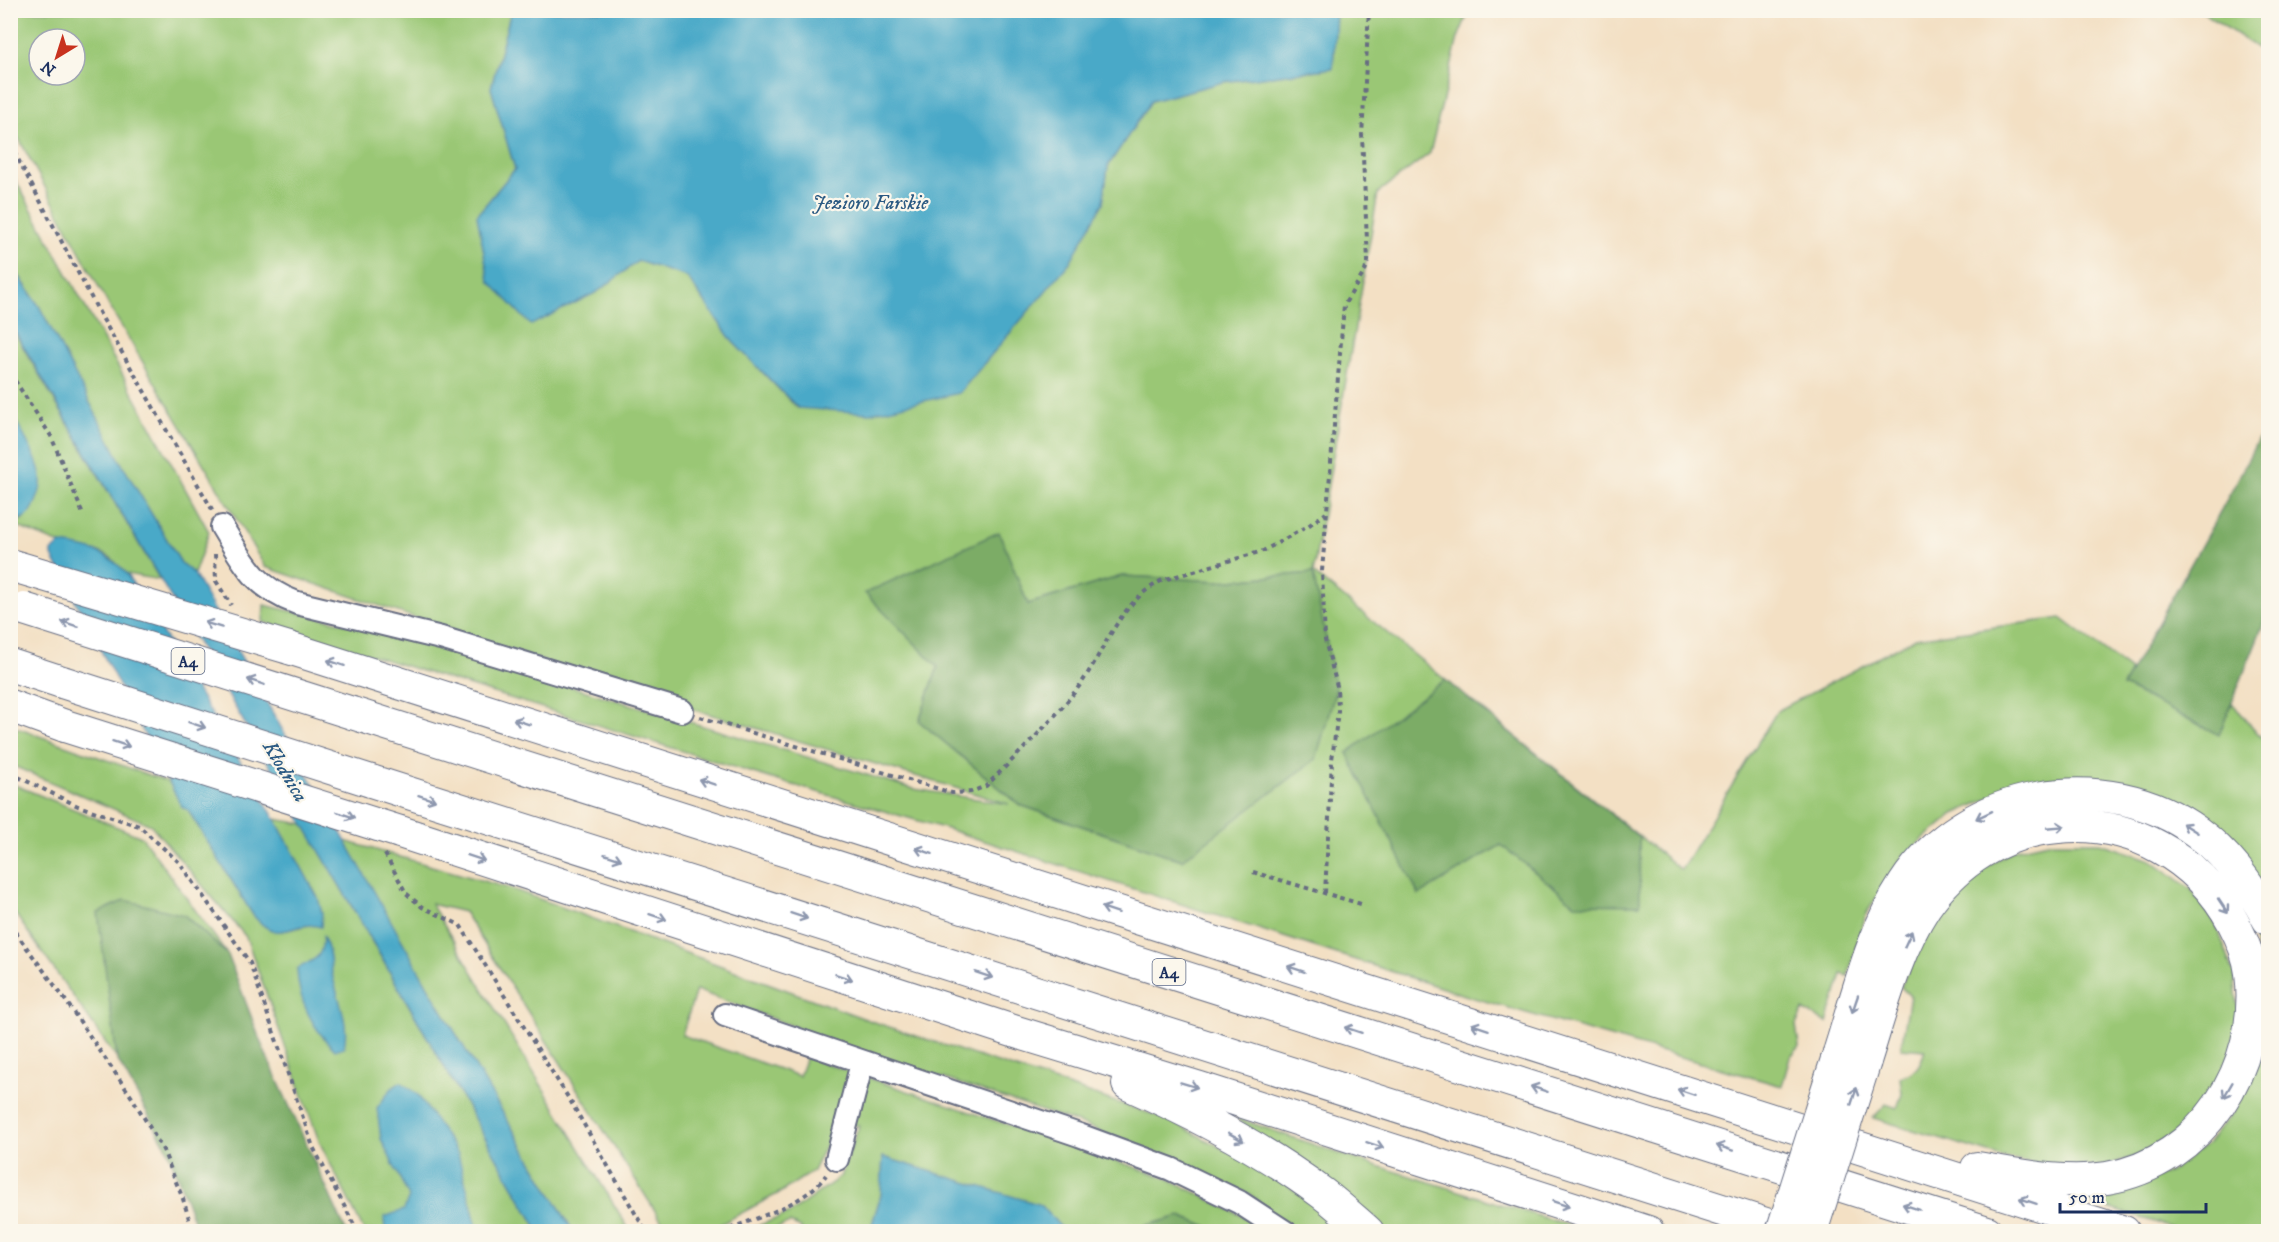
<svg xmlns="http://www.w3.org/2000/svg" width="2279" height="1242" viewBox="0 0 2279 1242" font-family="'IM FELL DW Pica',serif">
<rect width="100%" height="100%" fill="#fbf7ec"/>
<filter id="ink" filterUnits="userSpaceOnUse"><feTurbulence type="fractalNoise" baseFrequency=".0167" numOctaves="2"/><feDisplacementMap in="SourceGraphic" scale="12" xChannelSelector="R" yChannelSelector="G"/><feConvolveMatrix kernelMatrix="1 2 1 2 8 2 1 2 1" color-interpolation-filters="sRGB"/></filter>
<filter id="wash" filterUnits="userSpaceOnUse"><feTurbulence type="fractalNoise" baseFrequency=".008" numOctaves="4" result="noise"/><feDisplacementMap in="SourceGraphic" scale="24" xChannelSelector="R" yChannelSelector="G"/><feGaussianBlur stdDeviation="1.35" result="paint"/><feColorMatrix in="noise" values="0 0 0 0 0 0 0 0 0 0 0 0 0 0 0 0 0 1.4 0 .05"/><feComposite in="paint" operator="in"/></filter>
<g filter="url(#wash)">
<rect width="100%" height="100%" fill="#f3e0c4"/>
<path fill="#9ac774" stroke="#5a7b69" stroke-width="1.5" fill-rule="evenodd" d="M10,11H511L491,88L515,169L477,215L597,292L638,261L687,277L733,342L797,408L959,393L1070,262L1103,203L1108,166L1151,101L1223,82L1333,68L1336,11H1469L1458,38L1430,153L1378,193L1313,573L1681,870L1777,711L1915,638L2061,618L2131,671L2123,686L2219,734L2232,703L2268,745V894L2082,780L2010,789L1954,814L1903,856L1866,914L1848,976L1842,974L1827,1023L1803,1010L1796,1025L1799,1047L1790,1057L1782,1086L1474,998L947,829L779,781L263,622L264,605L362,627L509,668L914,789L1009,804L619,687L265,567L108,304L11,124ZM39,39H75V75H39ZM1313,573L1182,860L1020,805L919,721L938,667L1028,604L1122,576L1219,581Z
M2201,11H2268V55Z
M10,170L209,532L194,574L181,563L124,468L39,306L11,263Z
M10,325L160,580L127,574L110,557L99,552L60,544L11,524V521L22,520L39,468L11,412Z
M11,726L169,782L182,807L188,810L253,915C273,939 286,930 313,924L318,898L275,819L304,824L539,1231H364L319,1141L246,937L151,825L11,765Z
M10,783L142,837L228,955L184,915L99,913L117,1059L11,908Z
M345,841L515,890L871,1021L1167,1119L1280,1179L1347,1231H1295L1249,1194L1084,1125L843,1045L696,990L682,1035L799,1076L806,1057L1167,1178L1272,1231H1216L1180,1216L1127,1231H1064L1041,1205L883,1157L881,1194L870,1231H801V1228L790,1223L769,1231H745L790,1213L840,1177L859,1126L838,1120L813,1171L781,1192L708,1231H668L464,912L431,904L630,1231H573L430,990Z
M2048,842H2097L2151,860L2191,889L2216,924L2234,973L2239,1021L2229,1061L2207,1103L2175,1133L2137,1156L2102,1167H2055L2002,1157L1873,1118L1886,1104L1897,1108L1902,1094L1900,1077C1916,1074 1921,1064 1925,1050L1901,1048L1910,996L1901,987L1923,932L1972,876L2013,850Z
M2261,928L2268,942V1231H2184L2088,1202L2094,1196L2138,1187L2174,1169L2208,1143L2236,1108L2256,1065L2265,1015L2254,932Z
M1234,1117L1349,1157L1587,1231H1386Z"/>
<path fill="#7bac66" stroke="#4b6e62" stroke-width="1.5" d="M2268,419V612L2219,735L2123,686L2236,483Z
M999,532L1028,604L1122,576L1219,581L1313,573L1336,689L1316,759L1182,860L1020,805L919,721L938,667L865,593Z
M1445,680L1639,837L1640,905L1575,904L1501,845L1419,895L1347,753Z
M125,900L184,915L228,955L263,1048L346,1231H197L168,1150L117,1059L98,913Z
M1180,1216L1216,1231H1127Z"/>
<path fill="#49a9c8" stroke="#326c93" stroke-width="1.5" d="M511,11L1336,10V11L1333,68L1223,82L1151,101L1108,166L1103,203L1070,262L959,393L870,413L798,408L733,342L687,277L638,261L597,292L531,325L489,281L477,215L515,169L491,88Z
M10,263L39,306L124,468L181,563L194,574L430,990L573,1231H539L360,920L11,325Z
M11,412C20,430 41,461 41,481C42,488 38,497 35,504C30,516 23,520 11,521Z
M60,544C89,548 107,551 127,574L275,819L318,898L322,913L321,927C292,918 281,949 253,915L188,810L182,807L52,556V551Z
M323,937C330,948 330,960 332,973C337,999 350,1021 344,1047L335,1050C313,1029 298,1001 297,969C314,958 322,961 323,937Z
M401,1082L418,1095L458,1154L478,1231H385L384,1217L404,1210L409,1197L381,1139L377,1108L391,1089Z
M883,1157L1041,1205L1064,1231H870L881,1195Z"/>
</g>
<g filter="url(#ink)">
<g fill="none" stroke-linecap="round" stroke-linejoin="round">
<defs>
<path id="minor" d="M222,527C244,563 255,588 297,603L441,638L682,711
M725,1015L1079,1135L1171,1169L1239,1202L1285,1232
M837,1159L862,1063"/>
<path id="highway" d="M289,648L2124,1232
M10,665L62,682
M10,706L65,726
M352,713L1987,1232
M371,781L1791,1232
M400,832L1013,1031L1200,1088L1648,1232
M1839,1053C1857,997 1871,934 1904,884C1965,790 2106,765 2197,832C2227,854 2251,886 2268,919
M1865,1061C1881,1011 1896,951 1925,907C1956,862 2003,831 2058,827C2131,820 2198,857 2233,922C2241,937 2249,956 2251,973C2263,1067 2202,1162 2107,1178C2063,1185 2020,1175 1977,1168
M1128,1084C1196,1114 1262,1148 1322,1193C1338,1205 1353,1219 1368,1232"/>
</defs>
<use href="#minor" stroke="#676d82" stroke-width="26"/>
<use href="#highway" stroke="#676d82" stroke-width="34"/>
<path stroke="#676d82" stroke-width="4" stroke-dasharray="4.5 4.5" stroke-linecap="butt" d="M10,144L101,316L213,511
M10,373L51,436L83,514
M215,554L216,581L231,605
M700,717L952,793L971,792L986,786C1016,756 1051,723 1077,689C1106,651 1117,603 1163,580L1263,551L1308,526L1326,513
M10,773L78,806L139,826L180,863L250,963L313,1147L358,1232
M385,854L406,893L422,907L460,925L571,1102L646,1232
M1253,872L1361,904
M1325,893L1332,760L1338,711L1337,686L1325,640L1322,571L1344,305L1365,271L1368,261L1362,136L1369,10
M10,925L61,994L133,1099L163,1150L183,1199L193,1232
M722,1232C756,1217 804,1206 826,1175"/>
<use href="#minor" stroke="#fff" stroke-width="22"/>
<use href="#highway" stroke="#fff" stroke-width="32"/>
<defs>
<path id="highway-bridge" d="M10,565L289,648
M24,609L352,713
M62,682L371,781
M65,726L400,832
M1782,1232L1839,1053
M1811,1232L1865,1061"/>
</defs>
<use href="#highway-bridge" stroke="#676d82" stroke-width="34" stroke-linecap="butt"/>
<use href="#highway-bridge" stroke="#fff" stroke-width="32"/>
</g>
<defs><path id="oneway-shaft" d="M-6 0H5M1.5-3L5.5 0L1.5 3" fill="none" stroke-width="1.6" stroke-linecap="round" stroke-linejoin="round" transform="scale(1.5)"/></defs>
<g stroke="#8d97ae">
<use href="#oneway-shaft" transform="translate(70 624) rotate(-162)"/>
<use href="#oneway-shaft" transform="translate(213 625) rotate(-163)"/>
<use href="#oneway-shaft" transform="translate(336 663) rotate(-162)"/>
<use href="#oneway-shaft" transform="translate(256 682) rotate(-162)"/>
<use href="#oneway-shaft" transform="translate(522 722) rotate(-162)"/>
<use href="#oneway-shaft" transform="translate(197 725) rotate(18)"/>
<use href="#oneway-shaft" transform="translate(121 744) rotate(18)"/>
<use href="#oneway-shaft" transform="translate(707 782) rotate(-162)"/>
<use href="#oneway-shaft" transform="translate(427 798) rotate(18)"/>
<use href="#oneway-shaft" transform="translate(346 815) rotate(18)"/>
<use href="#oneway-shaft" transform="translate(1984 815) rotate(155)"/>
<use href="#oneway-shaft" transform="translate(2056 827) rotate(-5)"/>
<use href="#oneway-shaft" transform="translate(2190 828) rotate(-148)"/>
<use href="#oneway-shaft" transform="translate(924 851) rotate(-162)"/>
<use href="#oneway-shaft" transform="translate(613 857) rotate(18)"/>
<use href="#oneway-shaft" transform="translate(476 858) rotate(18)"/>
<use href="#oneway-shaft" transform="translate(2223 906) rotate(56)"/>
<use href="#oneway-shaft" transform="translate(1110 910) rotate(-162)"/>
<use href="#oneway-shaft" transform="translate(799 916) rotate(18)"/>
<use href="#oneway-shaft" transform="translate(658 917) rotate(18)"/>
<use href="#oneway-shaft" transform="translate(1908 939) rotate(-65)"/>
<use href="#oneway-shaft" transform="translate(1296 969) rotate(-162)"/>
<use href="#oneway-shaft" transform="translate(984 975) rotate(18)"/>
<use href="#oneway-shaft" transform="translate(844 977) rotate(18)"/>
<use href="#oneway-shaft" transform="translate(1855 1004) rotate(109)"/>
<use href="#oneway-shaft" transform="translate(1480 1027) rotate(-162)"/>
<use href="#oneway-shaft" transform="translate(1353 1030) rotate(-162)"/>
<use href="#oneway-shaft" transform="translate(1189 1085) rotate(17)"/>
<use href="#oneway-shaft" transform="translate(1539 1089) rotate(-162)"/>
<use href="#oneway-shaft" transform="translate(2228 1090) rotate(120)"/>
<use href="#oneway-shaft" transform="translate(1686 1092) rotate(-162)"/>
<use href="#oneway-shaft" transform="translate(1854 1096) rotate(-72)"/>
<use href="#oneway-shaft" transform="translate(1236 1137) rotate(29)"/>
<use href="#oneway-shaft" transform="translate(1375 1145) rotate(18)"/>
<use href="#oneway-shaft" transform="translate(1725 1148) rotate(-162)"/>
<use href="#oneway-shaft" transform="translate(2028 1201) rotate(-162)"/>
<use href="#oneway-shaft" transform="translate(1561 1204) rotate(18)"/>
<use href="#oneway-shaft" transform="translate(1911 1207) rotate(-162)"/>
</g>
</g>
<g text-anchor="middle" stroke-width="4.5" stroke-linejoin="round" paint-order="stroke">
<g fill="#fbf7ec" stroke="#5e6b89" stroke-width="1.5">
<rect x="171.5" y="648" width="33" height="26" rx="4.5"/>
<rect x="1152.5" y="959" width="33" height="26" rx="4.5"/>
</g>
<g font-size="16" font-weight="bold" fill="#1b2f5e">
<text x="188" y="667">A4</text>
<text x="1169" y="978">A4</text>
</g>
<g font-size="20" font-style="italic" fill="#2b5a83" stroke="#fbf7ec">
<text x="870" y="209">Jezioro Farskie</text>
<text transform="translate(286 771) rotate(59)" y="7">Kłodnica</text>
</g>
</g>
<rect width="2279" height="1242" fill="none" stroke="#fbf7ec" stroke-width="36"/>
<g transform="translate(57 57) rotate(218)"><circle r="28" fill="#fbf7ec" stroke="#a1a7b3" stroke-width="1.5"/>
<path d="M0-4.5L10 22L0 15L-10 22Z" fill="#c8321e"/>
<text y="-9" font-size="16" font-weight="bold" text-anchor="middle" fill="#1b2f5e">N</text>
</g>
<path d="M2060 1203v9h146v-9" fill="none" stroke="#1b2f5e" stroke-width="3"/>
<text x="2069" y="1203" font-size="18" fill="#1b2f5e" stroke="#fbf7ec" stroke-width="4.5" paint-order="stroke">50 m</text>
</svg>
